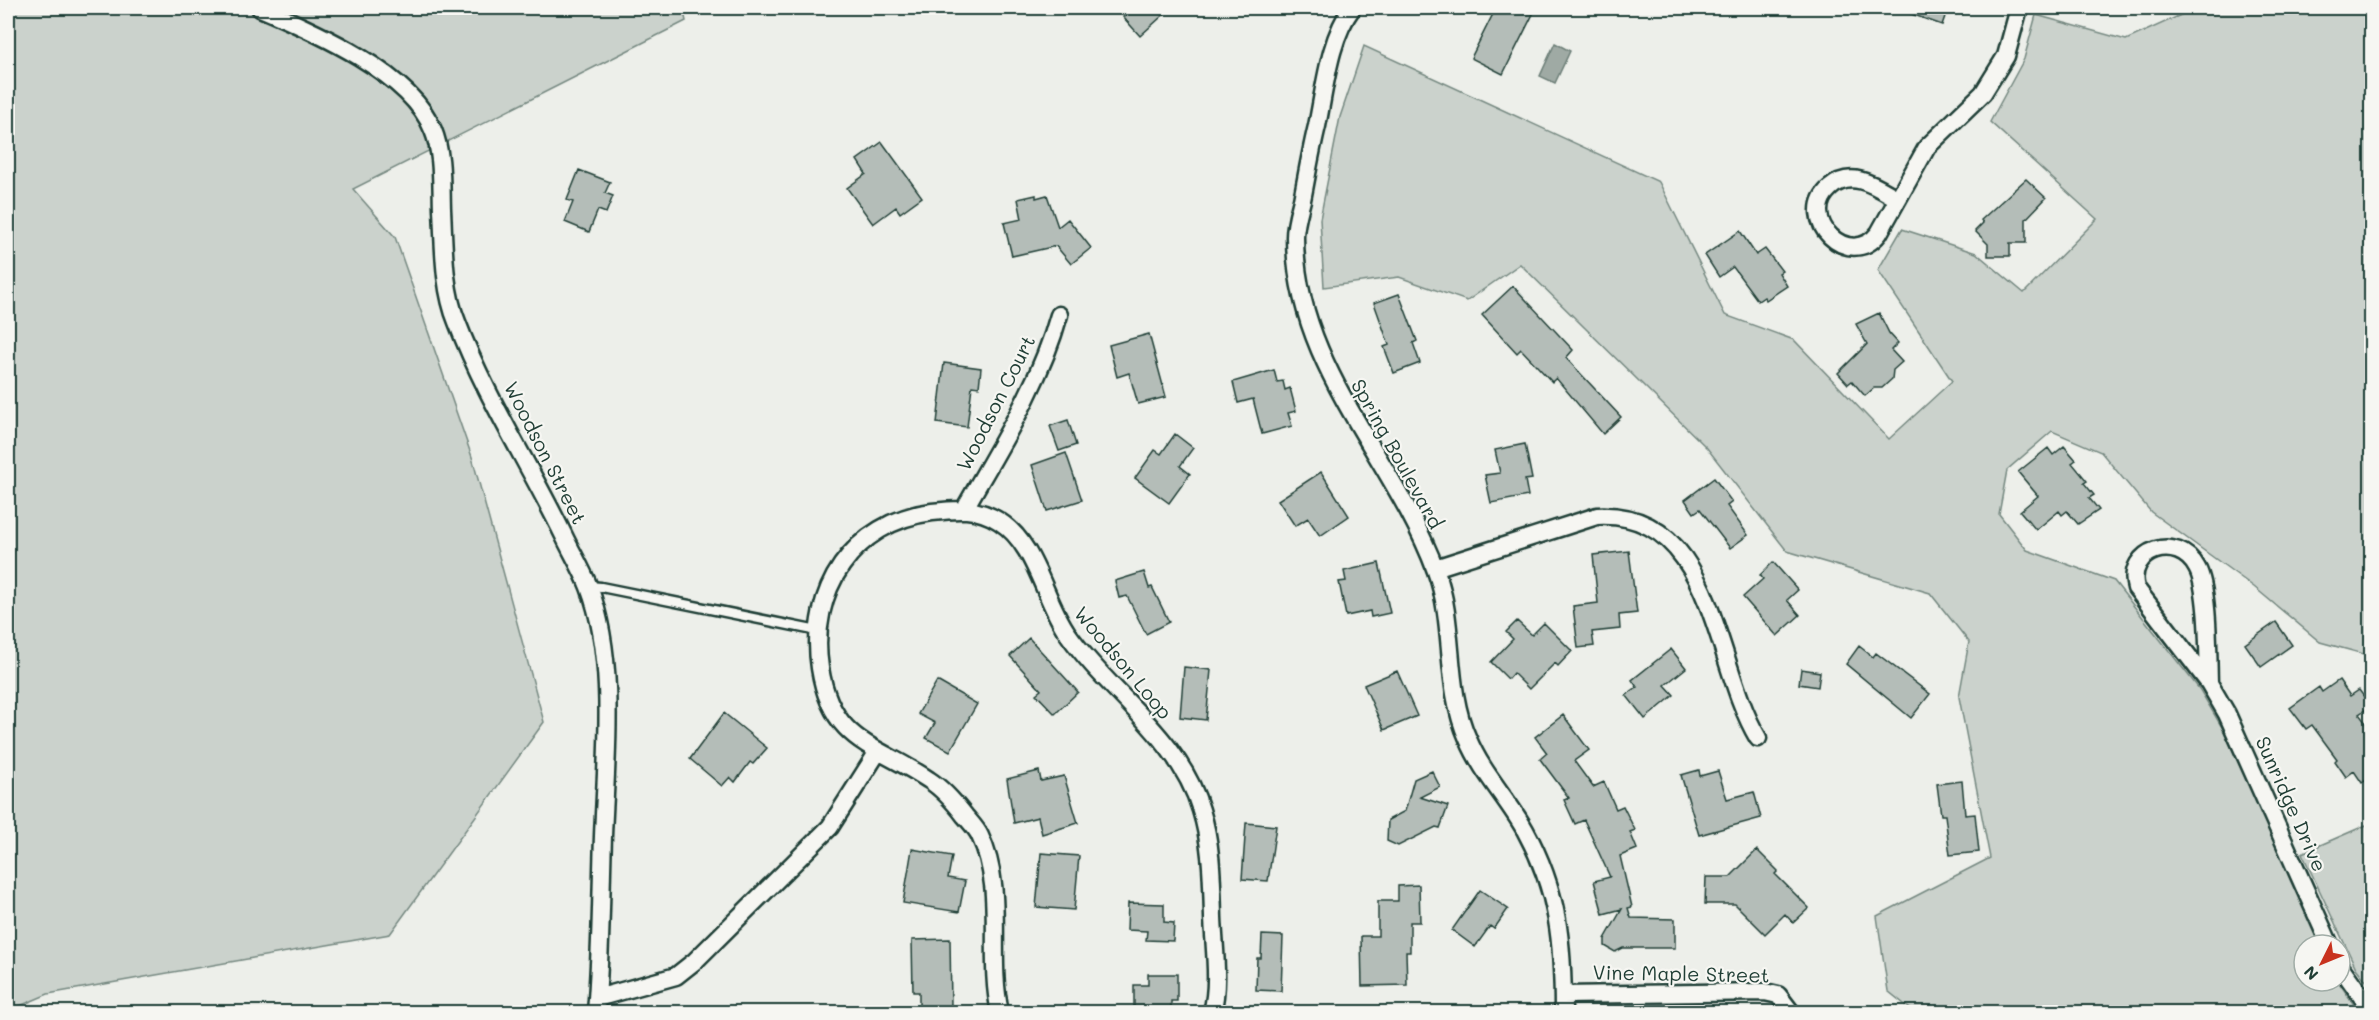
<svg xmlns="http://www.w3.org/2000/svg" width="2379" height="1020" viewBox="0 0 2379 1020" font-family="Mali,sans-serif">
<rect width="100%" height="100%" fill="#edefea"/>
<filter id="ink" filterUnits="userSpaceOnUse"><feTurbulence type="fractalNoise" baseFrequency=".0167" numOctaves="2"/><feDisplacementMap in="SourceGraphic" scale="12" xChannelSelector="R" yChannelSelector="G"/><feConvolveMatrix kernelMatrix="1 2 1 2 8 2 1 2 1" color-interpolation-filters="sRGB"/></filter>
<g filter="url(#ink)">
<path fill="#cbd2cc" stroke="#758880" stroke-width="1.5" d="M8,8H683L686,21L353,189L395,237L472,457L544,722L390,934L48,994L8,1011Z
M2196,8H2371V656L2320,642L2254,587L2151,512L2101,452L2052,431L2007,470L1999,514L2027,550L2114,581L2200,690L2223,729L2322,945H2304V981H2338L2359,1012H1914L1888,991L1877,916L1990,858L1959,697L1969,642L1930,593L1787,551L1707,448L1520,264L1467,301L1399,277L1324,287L1320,219L1340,117L1364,46L1659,182L1725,315L1794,340L1889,439L1952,381L1878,270L1902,229L1976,253L2024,293L2097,219L1990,122L2024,59L2036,15L2126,40Z
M2371,823V987L2356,968L2302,853Z"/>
<path fill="#9faaa4" stroke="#6c7e77" stroke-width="1.5" d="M1555,43L1570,51L1555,83L1540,76Z"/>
<path fill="#b4bdb8" stroke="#1f3d34" stroke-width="1.5" d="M1133,8H1171L1140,36L1123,17Z
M1496,8H1536L1503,74L1471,58Z
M1900,8H1948L1942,25L1900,10Z
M882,142L922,197L900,213L896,207L873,224L847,188L866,174L857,160Z
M579,170L610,182L605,193L613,196L606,213L598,210L589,232L565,222L573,202L567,200Z
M2026,179L2046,198L2026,219V243H2010V256H1988V244L1975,231L1983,223L1981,220Z
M1036,195V198L1047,195L1058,227L1068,219L1091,248L1071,264L1056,246L1012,256L1004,223L1022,219L1018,199Z
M1740,231L1756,255L1765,249L1782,271L1779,273L1787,286L1766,300L1764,297L1758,301L1733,267L1719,277L1705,255Z
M1513,286L1573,350L1566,358L1621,417L1603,434L1556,378L1552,382L1521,349L1517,353L1482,315Z
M1399,294L1417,341L1413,343L1420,363L1394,373L1384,347L1389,345L1374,303Z
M1879,313L1889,333L1898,343L1891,350L1902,362L1893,370L1892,379L1882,388H1874L1865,396L1852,381L1848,384L1838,373L1867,344L1856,324Z
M1149,334L1166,397L1138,404L1129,373L1117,377L1109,345Z
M944,363L981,368L979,387L972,386L967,427L937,423Z
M1274,370L1277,382L1283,381L1285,390L1290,388L1296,411L1288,413L1292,426L1262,434L1253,399L1238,403L1233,382Z
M1068,420L1076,445L1059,451L1050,426Z
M1175,434L1193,448L1180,466L1190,474L1169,503L1135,478L1155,450L1161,454Z
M1525,444L1532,479L1525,480L1528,496L1491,503L1485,475L1500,473L1495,450Z
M2064,446L2076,460L2072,463L2087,481L2084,483L2094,495L2089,498L2099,510L2078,524L2067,511L2062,515L2059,511L2036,530L2020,511L2038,496L2018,472L2048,448L2053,455Z
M1066,453L1082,500L1047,511L1032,465Z
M1321,472L1349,516L1320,536L1308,518L1295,526L1278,500Z
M1714,478L1732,502L1727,506L1748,535L1730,548L1700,509L1694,513L1685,500Z
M1629,551L1637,613L1619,615L1620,629L1592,632L1594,646L1578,648L1573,606L1598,603L1593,555Z
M1773,562L1798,590L1787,600L1800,615L1777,636L1743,597L1763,579L1760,575Z
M1379,563L1390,613L1371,617L1370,611L1346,616L1339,582L1346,581L1344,571Z
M1144,572L1149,588L1152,587L1169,622L1146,634L1127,596L1119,598L1115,581Z
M1517,621L1532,635L1544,623L1572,651L1558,666L1555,663L1529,689L1513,673L1508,679L1491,662L1513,639L1506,632Z
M2276,622L2292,645L2261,667L2245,644Z
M1029,638L1078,692L1055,714L1036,694L1041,690L1010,656Z
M1859,646L1873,657L1876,653L1930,694L1911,718L1846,664Z
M1671,649L1686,668L1665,685L1674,695L1645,719L1626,695L1637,687L1632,680Z
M1184,667L1211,670L1206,720L1180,717Z
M1801,669L1820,672L1818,687L1799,684Z
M1397,671L1417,716L1384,730L1364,685Z
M2339,680L2350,696L2359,690L2371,706L2359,714L2372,731V776L2362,783L2354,771L2346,777L2335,761L2337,759L2312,725L2306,729L2290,708L2319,687L2322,692Z
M937,681L977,704L950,751L926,738L935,723L918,714Z
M724,713L767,748L753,764L750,762L735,782L730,777L722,786L690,759Z
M1563,715L1589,750L1574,761L1593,787L1604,782L1616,809L1623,806L1635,830L1630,832L1637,849L1620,856L1632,907L1628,908L1631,918L1675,919V948H1623L1615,952L1605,946V939L1622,909L1603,914L1594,881L1610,877L1584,820L1575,824L1564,800L1569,798L1540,759L1547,753L1535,737Z
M1699,770L1700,776L1718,771L1727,799L1754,792L1761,818L1699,835L1681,775Z
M1039,771L1041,781L1064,776L1078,823L1042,834L1038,817L1014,823L1007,779Z
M1432,771L1440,787L1420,797L1448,806L1440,828L1436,827L1398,846L1387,841L1388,820L1405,811L1414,779Z
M1962,781L1965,815L1975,814L1979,852L1950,855L1945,815H1941L1937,784Z
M1246,823L1276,826L1268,881L1242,879Z
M912,849L952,856L948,878L965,881L959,912L903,903Z
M1757,850L1778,871L1775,874L1809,908L1793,923L1785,914L1765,934L1735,904H1705L1706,877H1730Z
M1041,853L1079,856L1074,910L1036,907Z
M1419,885L1420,922H1410V952H1406L1407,985L1362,986L1361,936H1378V901H1398V886Z
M1480,890L1508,909L1494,929L1490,926L1475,947L1452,930Z
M1128,903L1164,904V922L1174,923L1173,941L1146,940L1147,931L1127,930Z
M1262,935L1283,936L1281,991L1256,990L1257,958H1261Z
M950,939L951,1006H919V992H913L912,940Z
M1148,974H1177V1001H1171V1012H1134V985H1148Z"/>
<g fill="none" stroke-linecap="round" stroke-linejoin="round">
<defs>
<path id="service" d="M589,586L601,587L818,631"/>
<path id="minor" d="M260,8C314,31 411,73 433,130C443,154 441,184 442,209C444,246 443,288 457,322C485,396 529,464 564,536C572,553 582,569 589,587C617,661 606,758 603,836C601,895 601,954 596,1012
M1352,8C1329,39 1325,88 1317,126C1311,150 1307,175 1302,200C1299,212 1295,225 1295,237C1295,366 1394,457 1436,571C1456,625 1444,686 1468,739C1482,773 1508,799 1525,830C1559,892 1563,944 1563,1012
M1898,199C1877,187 1852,168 1830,188C1796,218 1849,272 1879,233L1927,147L1983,93L2006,56L2019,8
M965,508C1000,446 1040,384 1059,315
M1435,568L1597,516C1715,510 1713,664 1758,738
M2209,683C2208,656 2209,589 2197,568C2178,532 2125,550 2136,588L2209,683L2227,714L2330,945
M2340,966L2372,1011
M1563,995L1765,992L1778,995L1791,1012
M597,998L676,976L695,961L830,827L877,753
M1000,1012C987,956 1006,890 980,836C977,829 970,822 965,816C955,803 943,789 929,780C876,744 832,744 820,668C808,591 853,522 932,512C957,509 977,507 999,521C1037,545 1043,599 1068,634C1109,693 1180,738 1201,810C1212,845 1212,881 1213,917C1214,947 1220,984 1212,1012"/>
</defs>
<use href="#service" stroke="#1f3d34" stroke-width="13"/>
<use href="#minor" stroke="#1f3d34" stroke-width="21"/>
<use href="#service" stroke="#f6f6f2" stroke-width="8"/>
<use href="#minor" stroke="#f6f6f2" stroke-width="16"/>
</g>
</g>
<g text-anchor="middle" stroke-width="4.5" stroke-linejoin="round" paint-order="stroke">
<g font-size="20" fill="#1f3d34" stroke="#f6f6f2">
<text transform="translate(996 403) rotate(-63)" y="7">Woodson Court</text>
<text transform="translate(545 453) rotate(63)" y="7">Woodson Street</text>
<text transform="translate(1397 454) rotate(61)" y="7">Spring Boulevard</text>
<text transform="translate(1123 663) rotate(50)" y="7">Woodson Loop</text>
<text transform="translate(2291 804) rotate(66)" y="7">Sunridge Drive</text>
<text transform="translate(1681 974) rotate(1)" y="7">Vine Maple Street</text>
</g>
</g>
<rect width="2379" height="1020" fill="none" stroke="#f6f6f2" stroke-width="30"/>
<rect x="15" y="15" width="2349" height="990" fill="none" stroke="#1f3d34" stroke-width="2" filter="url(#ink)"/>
<g transform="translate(2322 963) rotate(227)"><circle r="28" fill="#f6f6f2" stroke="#a0aca6" stroke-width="1.5"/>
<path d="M0-4.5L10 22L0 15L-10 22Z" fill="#c8321e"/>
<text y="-9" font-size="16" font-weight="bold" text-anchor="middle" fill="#1f3d34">N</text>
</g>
</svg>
